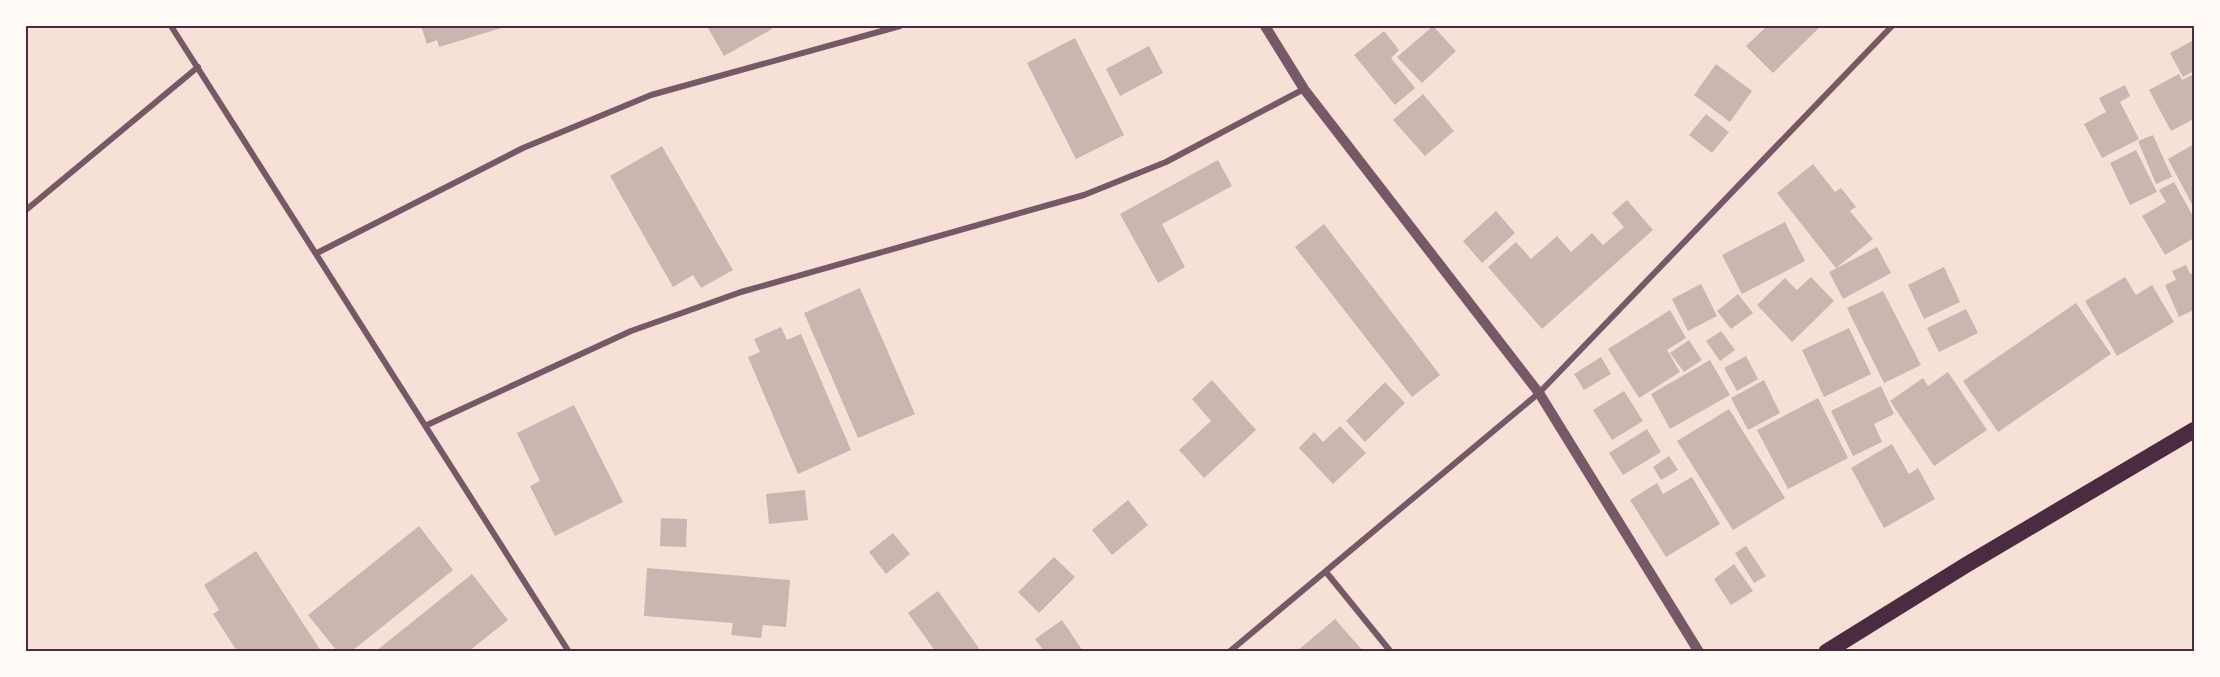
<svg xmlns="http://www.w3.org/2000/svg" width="2220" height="677" viewBox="0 0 2220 677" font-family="'IBM Plex Serif',serif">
<rect width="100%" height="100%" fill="#f7e1d7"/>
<path fill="#ccb4b1" d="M421,26H508L439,47L437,40L427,44Z
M707,26H771L772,29L724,56Z
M1433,26L1456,51L1422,83L1397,57Z
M1767,26H1821L1773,73L1746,46Z
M1384,31L1399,50L1391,58L1415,88L1395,105L1354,55Z
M1075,38L1124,135L1076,159L1027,63Z
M2194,40V71L2183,77L2170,53Z
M1149,46L1163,73L1120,96L1106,69Z
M1716,64L1752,91L1730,122L1694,95Z
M2179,74L2182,80L2194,74V119L2171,131L2149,90Z
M2125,85L2130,96L2120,102L2139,139L2102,158L2084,124L2106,112L2099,98Z
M1423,94L1454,131L1425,156L1393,120Z
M1706,114L1729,132L1712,153L1689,135Z
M2153,135L2172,177L2156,184L2138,141Z
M2194,144V208L2168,159Z
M662,146L733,270L701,288L693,275L673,287L610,176Z
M2136,150L2157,192L2130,205L2110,163Z
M1218,160L1232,186L1162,224L1185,267L1158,283L1120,214Z
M1813,164L1835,192L1841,188L1856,207L1850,211L1873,239L1836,268L1777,193Z
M2174,182L2194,218V238L2165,255L2142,216L2166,202L2159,190Z
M1627,200L1653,230L1542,329L1488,267L1516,242L1531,259L1557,236L1571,252L1592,233L1603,245L1624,227L1612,213Z
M1496,211L1515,233L1482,263L1463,241Z
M1785,222L1805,261L1742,294L1722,255Z
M1324,224L1440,375L1412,397L1295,247Z
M1877,247L1891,273L1843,299L1829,272Z
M2186,265L2190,274L2194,272V310L2179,317L2165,285L2176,280L2172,271Z
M1944,267L1960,302L1924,319L1908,285Z
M1811,277L1834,301L1792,342L1757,305L1785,278L1797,290Z
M2125,277L2136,295L2152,285L2174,322L2117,356L2085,301Z
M1701,284L1717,316L1688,331L1672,299Z
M860,288L915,414L858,438L804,313Z
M1883,291L1921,365L1884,383L1847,308Z
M1738,294L1753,313L1731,329L1717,311Z
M2076,303L2111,354L1998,432L1963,381Z
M1966,309L1978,333L1939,352L1927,328Z
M1670,310L1686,338L1667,350L1680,372L1639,398L1608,349Z
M781,327L787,340L801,334L851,450L798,474L748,357L760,352L754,339Z
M1849,328L1871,374L1824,397L1802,350Z
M1721,331L1735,350L1720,361L1706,341Z
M1689,340L1702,360L1684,372L1670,353Z
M1746,356L1758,379L1737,391L1724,368Z
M1601,357L1611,374L1584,390L1574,374Z
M1710,360L1730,395L1670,429L1651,394Z
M1948,372L1987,430L1934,466L1890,401L1923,378L1928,386Z
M1212,380L1256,430L1204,478L1179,450L1211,421L1192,399Z
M1764,380L1780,413L1748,430L1731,398Z
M1385,382L1405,403L1365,442L1346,421Z
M1881,386L1894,414L1874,424L1882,442L1853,456L1831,411Z
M1624,391L1643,421L1612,440L1593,410Z
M1818,398L1848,458L1788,489L1757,430Z
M574,405L623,502L555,536L530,486L540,481L517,433Z
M1729,409L1785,498L1733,530L1677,441Z
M1340,426L1366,453L1333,484L1299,448L1314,432L1323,442Z
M1647,429L1661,452L1623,475L1609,453Z
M1892,444L1909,474L1918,468L1935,499L1884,528L1851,468Z
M1669,456L1678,470L1661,480L1653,467Z
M1692,477L1720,524L1666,557L1630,500L1657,483L1663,494Z
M805,490L808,520L769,524L766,494Z
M1128,500L1148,525L1112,555L1092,530Z
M661,518L687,519L686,547L660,546Z
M419,526L453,570L352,651H337L308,615Z
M893,533L910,554L886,574L869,552Z
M1746,546L1766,576L1754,583L1735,553Z
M256,551L321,651H237L213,614L219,610L204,585Z
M1054,557L1075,577L1039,613L1018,592Z
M1734,564L1753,591L1731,605L1714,579Z
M647,568L790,580L786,627L763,625L761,638L731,635L733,623L644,616Z
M472,574L508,620L469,651H376Z
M938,591L981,651H935L908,613Z
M1335,619L1363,651H1297Z
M1062,620L1083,651H1044L1035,639Z"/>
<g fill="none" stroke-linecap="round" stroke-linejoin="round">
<path stroke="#755966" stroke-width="6" d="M171,26L569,652
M26,210L198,67
M317,253L523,148L651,95L900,26
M427,425L631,331L741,292L1084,195L1166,162L1304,89
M1326,572L1391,652
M1229,652L1539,393L1892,26"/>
<path stroke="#755966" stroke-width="10" d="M1265,26L1304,89L1539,393L1699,652"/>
<path stroke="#4a2c40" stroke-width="16" d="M1826,652L1966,565L2194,430"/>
</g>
<rect width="2220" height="677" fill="none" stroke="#fffaf5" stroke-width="54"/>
<rect x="27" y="27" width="2166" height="623" fill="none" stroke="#4a2c40" stroke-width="2"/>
</svg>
